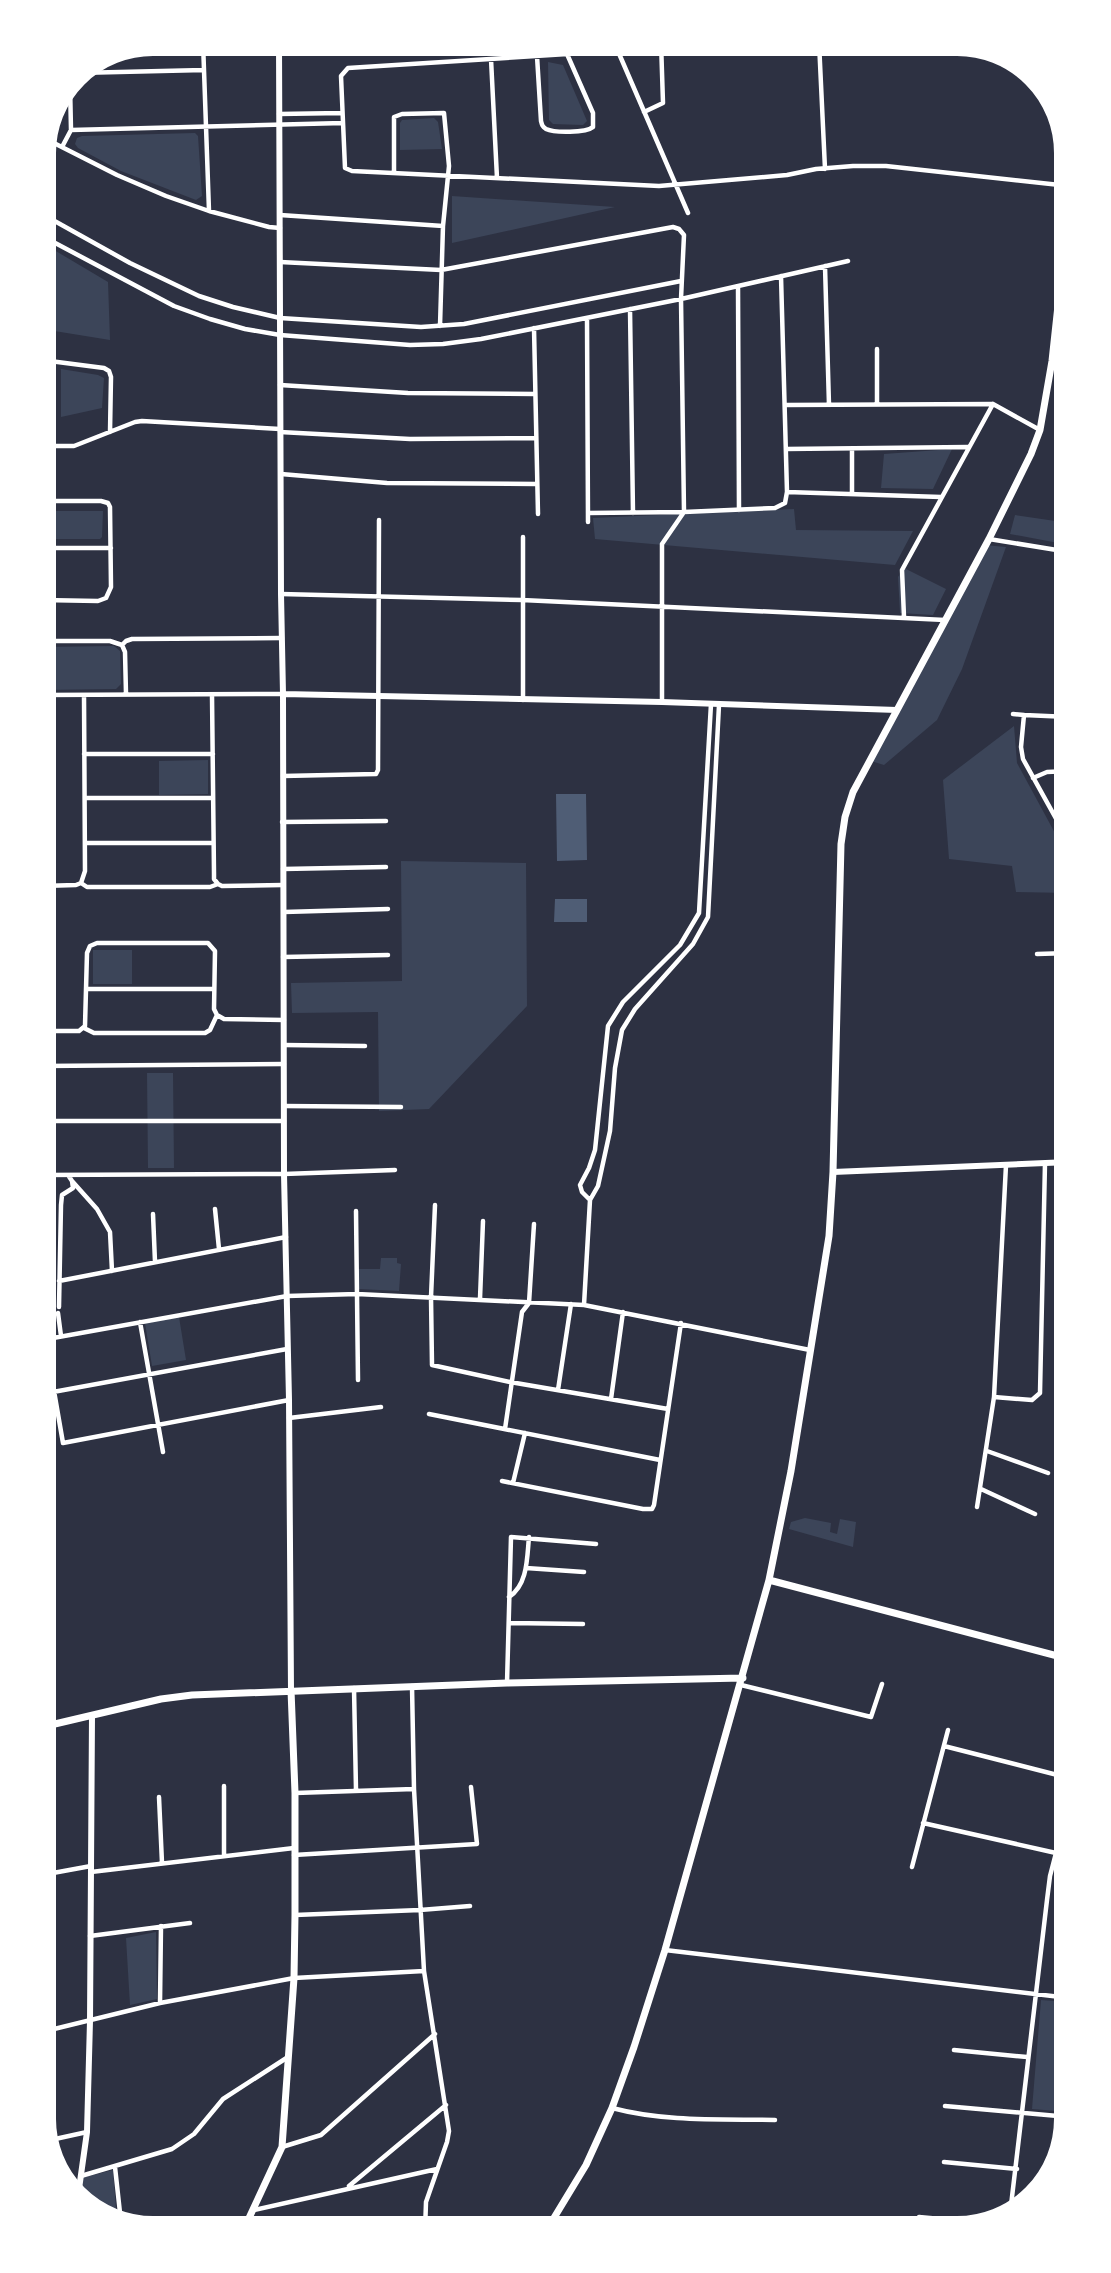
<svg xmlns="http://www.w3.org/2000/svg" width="1111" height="2273" viewBox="0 0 1111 2273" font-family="'Asap Condensed',sans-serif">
<rect width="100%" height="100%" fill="#2d3142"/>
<path fill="#3c4559" d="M548,62L563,65L587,121L583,125L553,124L549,120Z
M434,118L438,122L442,149L400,150V123L402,120Z
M195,133L198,136L202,196L196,200L121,171L78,148L75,144L77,138L82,136Z
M452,196L615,207L452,243Z
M44,244L108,282L110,340L42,329V246Z
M61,369L98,375L104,378L102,408L61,417Z
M952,449L933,489L881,488L884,454Z
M794,509L796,530L913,531L895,565L595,539L593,518Z
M42,511H103L102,537L100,539H42Z
M1015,515L1069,523V545L1010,534Z
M984,545L1006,547L962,669L937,720L884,765L871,761Z
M904,568L946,589L933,615L900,613L898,577Z
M114,646L120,651L121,684L116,689L42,690V647Z
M1014,726L1017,763L1069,859V893L1016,892L1012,866L949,859L943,780Z
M208,760V794L159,795V761Z
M401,861L526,863L527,1006L429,1109L379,1111L378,1012L292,1013L291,983L402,981Z
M93,950H132V984H93Z
M147,1073H173L174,1168H148Z
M381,1258H397V1263L401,1264L399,1291L358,1289L357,1269H380Z
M179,1317L186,1360L152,1366L145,1323Z
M805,1518L831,1523L830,1532L837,1534L840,1519L856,1522L853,1547L789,1529L791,1522Z
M156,1932L157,1999L130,2005L126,1938Z
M1041,2000L1069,2002V2112L1032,2109Z
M113,2170L117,2221L91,2212L77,2194L81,2178Z"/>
<path fill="#4f5d75" d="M556,794H586L587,860L557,861Z
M555,899H587V922H554Z"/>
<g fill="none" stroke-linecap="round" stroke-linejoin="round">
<path stroke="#fff" stroke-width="4.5" d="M203,42L209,211
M614,42L688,213
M624,42L599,52L348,68L341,76L345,168L352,171L659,186L787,175L816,169L853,166H886L1069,186
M819,42L825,169
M537,56L541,121C542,125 542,126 546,129C554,133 586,133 593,127V113L567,54
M491,59L497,178
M77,73L204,70
M644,112L663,103L661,42
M279,114L342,113
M71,130L343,123
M46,139L117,175L166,196L209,211L269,227L280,228
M62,147L71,130L70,84
M394,173V117L402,114L444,113L449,166L443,226L440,326
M42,214L130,263L199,296L233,307L280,318L421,327L464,324L681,281
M280,215L443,226
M42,236L174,306L210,319L245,329L280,335L410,345L443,344L481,339L681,299L848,261
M280,262L441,270L673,227L679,229L684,235L681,299L684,512L662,544V702
M825,266L829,405
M738,286L739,510
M630,309L633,513
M587,318L588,522
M534,328L538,514
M877,349V404
M42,360L104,368L109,371L111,377L110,432
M280,385L408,393L535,394
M785,405L993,404L1040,430
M280,432L410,439L535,438
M42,446H74L135,422L142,421L280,429
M786,449L968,447
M852,450V494
M281,474L387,483L536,484
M787,492L941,497
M588,513L684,512L775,508L785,503L787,492L781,276
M989,539L1069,552
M42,548H111
M281,594L522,600L945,620
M42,600L98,601L106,598L111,587L110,507L108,503L101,501H42
M904,617L902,570L993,404
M42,641H110L122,645
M122,645L126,641L132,639L282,638
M122,645L125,652L126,694
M42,695L283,694
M212,695L214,874V879L218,884
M523,700V537
M1013,714L1024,715L1021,747L1023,759L1069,842
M1024,715L1069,717
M84,754H213
M283,776L376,774L378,770L379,520
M1033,778L1047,772L1069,771
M85,798H213
M282,822L386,821
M85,843H213
M283,869L386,867
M81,883L85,871L84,695
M42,886L76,885L81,883L87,887H210L218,884L222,886L283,885
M284,912L388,909
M1037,954L1069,953
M283,957L388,955
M87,989H214
M84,1028L94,1033H205L210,1030L217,1015
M42,1031H79L85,1026L87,953L90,946L97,943H208L215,951L214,1009L217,1015L224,1019L284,1020
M284,1045L365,1046
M42,1066L284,1064
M284,1106L401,1107
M42,1121H284
M42,1175L284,1174L395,1170
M72,1181L97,1209L110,1232L112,1271
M590,1200L582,1192L580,1185L589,1168L595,1150L608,1026L623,1002L680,945L699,913L711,704
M435,1205L431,1297L432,1365L510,1382L668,1409
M215,1209L219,1249
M356,1211L358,1380
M153,1214L155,1262
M59,1281L286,1237
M480,1299L483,1221
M584,1305L590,1200L598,1186L610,1131L615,1068L622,1030L635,1009L693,944L708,917L719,705
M59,1307L61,1205L62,1195L73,1188L72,1181L68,1175
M58,1313L61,1336
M140,1322L163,1452
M45,1339L63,1443L289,1400
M42,1340L287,1296L357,1294L584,1305L810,1350
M558,1390L571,1304
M53,1392L287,1349
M994,1397L1032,1400L1040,1393L1045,1163
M611,1399L623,1312
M429,1414L660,1460
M289,1418L381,1407
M505,1429L522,1312L529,1303L534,1224
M987,1451L1048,1473
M502,1481L643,1509H652L654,1505L681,1323
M513,1483L525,1433
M981,1489L1035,1514
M1062,1492L1069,1495
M977,1507L994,1397L1006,1165
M1060,1541L1069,1544
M526,1568L584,1572
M509,1597C528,1585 527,1557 529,1537
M509,1623L583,1624
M507,1683L511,1537L596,1544
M741,1685L871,1717L882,1684
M412,1686L414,1789L424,1971L449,2131L447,2142L426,2202L425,2231
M354,1688L356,1790
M944,1746L1069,1778
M295,1793L414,1789
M159,1797L162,1863
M923,1823L1056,1853
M294,1855L477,1844L471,1787
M224,1856V1786
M912,1867L948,1730
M91,1872L294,1848
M42,1875L91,1866
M295,1915L420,1910L470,1906
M90,1936L190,1923
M665,1950L1069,1998
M160,2003L161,1926
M42,2032L160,2003L294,1978L424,1971
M954,2050L1027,2057
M945,2106L1069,2117
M612,2108C665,2122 720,2119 775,2120
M46,2141L87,2132
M282,2147L321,2135L435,2034
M944,2162L1017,2169
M115,2167L121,2222
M81,2176L172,2149L194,2134L223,2099L288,2057
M349,2186L446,2105
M254,2210L437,2169
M1010,2214L1047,1900L1050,1876L1069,1803
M919,2217L995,2224"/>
<path stroke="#fff" stroke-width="6" d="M279,42L281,594L283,694L284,1174L289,1400L291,1690
M283,694L662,702L897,710
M833,1172L1069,1162
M78,2196L87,2132L90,2021L92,1716"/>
<path stroke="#fff" stroke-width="7" d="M769,1580L1069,1659
M42,1727L161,1699L192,1695L507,1683L743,1678
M243,2231L282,2147L294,1978L295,1915V1793L291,1690
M546,2231L586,2165L612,2108L634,2047L665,1950L769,1580L791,1471L829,1236L833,1172L841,844L845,817L853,792L989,539L1031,454L1040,430L1052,361L1069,204"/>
<path stroke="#fff" stroke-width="8" d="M533,2231L552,2221"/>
</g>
<path d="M0 0H1111V2273H0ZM153 52H957A101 101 0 0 1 1058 153V2119A101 101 0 0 1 957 2220H153A101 101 0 0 1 52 2119V153A101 101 0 0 1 153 52Z" fill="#fff" fill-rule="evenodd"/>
<path fill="none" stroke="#fff" stroke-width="8" d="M153 52H957A101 101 0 0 1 1058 153V2119A101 101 0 0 1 957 2220H153A101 101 0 0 1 52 2119V153A101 101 0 0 1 153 52Z"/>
</svg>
